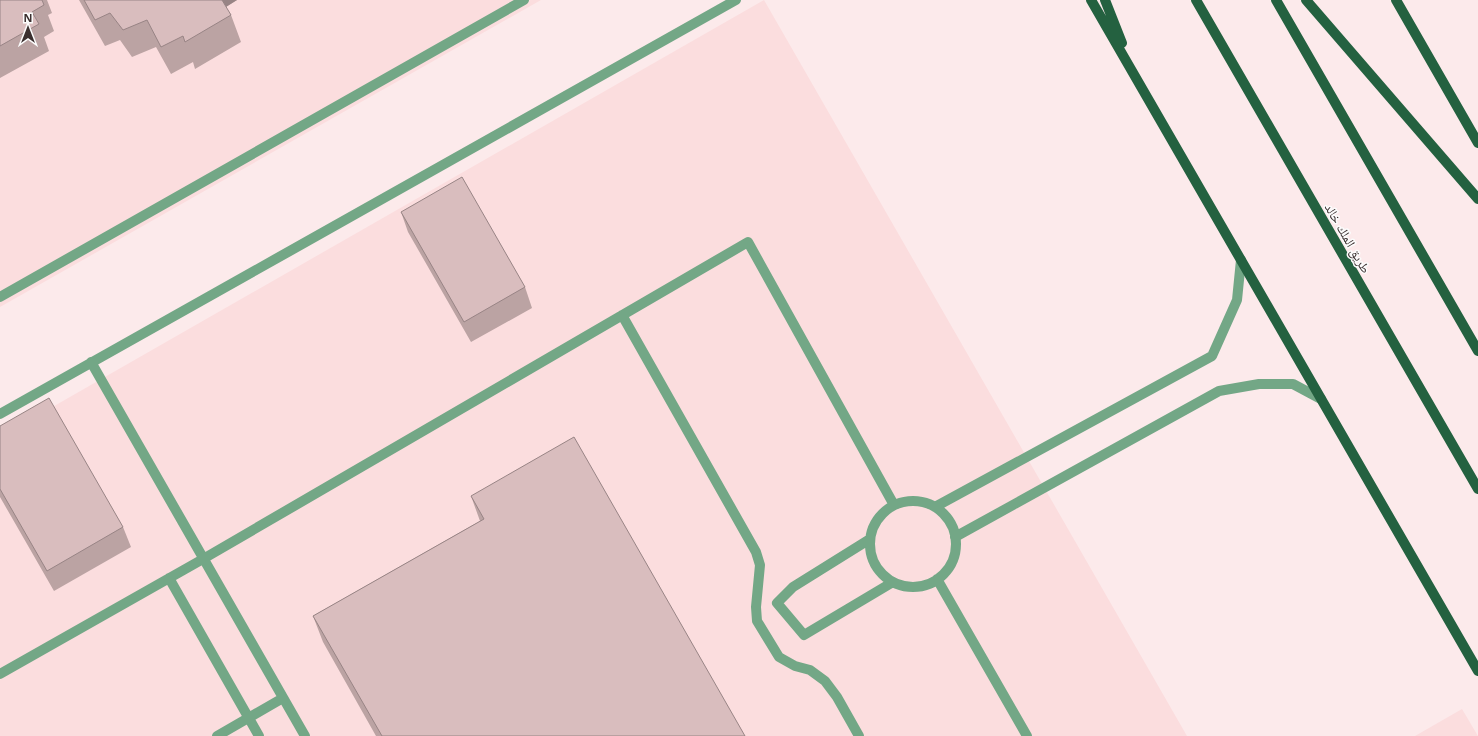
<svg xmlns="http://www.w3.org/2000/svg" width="1478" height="736" viewBox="0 0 1478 736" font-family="'Noto Sans','Noto Naskh Arabic',sans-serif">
<rect width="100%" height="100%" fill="#fceaeb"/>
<path fill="#fbddde" d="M0,0H541L0,307Z
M764,0L1187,736H0V437Z
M1462,709L1478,736H1415Z"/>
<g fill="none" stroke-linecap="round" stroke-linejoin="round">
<path stroke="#73a786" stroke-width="10" d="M0,297L524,0
M622,315L756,552L760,565L756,607L757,621L779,657L795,666L810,670L825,681L837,697L859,736
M91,362L305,736
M0,414L736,0
M870 544a43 43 0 1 1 86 0a43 43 0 1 1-86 0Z
M935,507L1212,356L1237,300L1241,260
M955,537L1219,391L1259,384H1293L1321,399
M870,539L793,587L777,603L804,635L893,582
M169,578L259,736
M937,579L1027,736
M0,674L203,559L748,242L894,505
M217,736L283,698"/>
<path stroke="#246140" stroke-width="10" d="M1091,0L1478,671
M1105,0L1122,43
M1196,0L1478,489
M1276,0L1478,351
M1306,0L1478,199
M1396,0L1478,143"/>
</g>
<path fill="#bba3a3" d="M0,0H47L52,13L48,15L54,31L44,37L49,51L0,78Z
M79,0H237L226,7L231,15L241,42L195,69L193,62L171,74L156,47L132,57L120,40L105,46Z
M401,212L525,287L532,308L471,342L408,232Z
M0,426L123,527L131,547L54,591L0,497Z
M471,496L745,736H376L323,642L313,616L480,521Z"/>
<path fill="#988485" d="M217,0H237L221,10Z"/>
<path fill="#d9bdbe" stroke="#988485" d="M0,0H42L44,5L32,12L39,24L0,46Z
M84,0H222L231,15L185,42L183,36L161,47L147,20L123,30L110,13L95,20Z
M462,177L525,287L464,322L401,212Z
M49,398L123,527L47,571L0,489V426Z
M574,437L745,736H382L313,616L484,519L471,496Z"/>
<g text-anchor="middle" stroke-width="3" stroke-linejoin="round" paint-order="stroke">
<g font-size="13" fill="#3a2f2f" stroke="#fcfcfc">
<text transform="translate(1348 238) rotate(60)" y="5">طريق الملك خالد</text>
</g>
</g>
<g transform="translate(28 28)" stroke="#fcfcfc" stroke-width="3" paint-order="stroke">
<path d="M0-3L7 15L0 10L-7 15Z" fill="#3a2f2f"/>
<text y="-6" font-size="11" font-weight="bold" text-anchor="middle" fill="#3a2f2f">N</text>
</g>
</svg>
